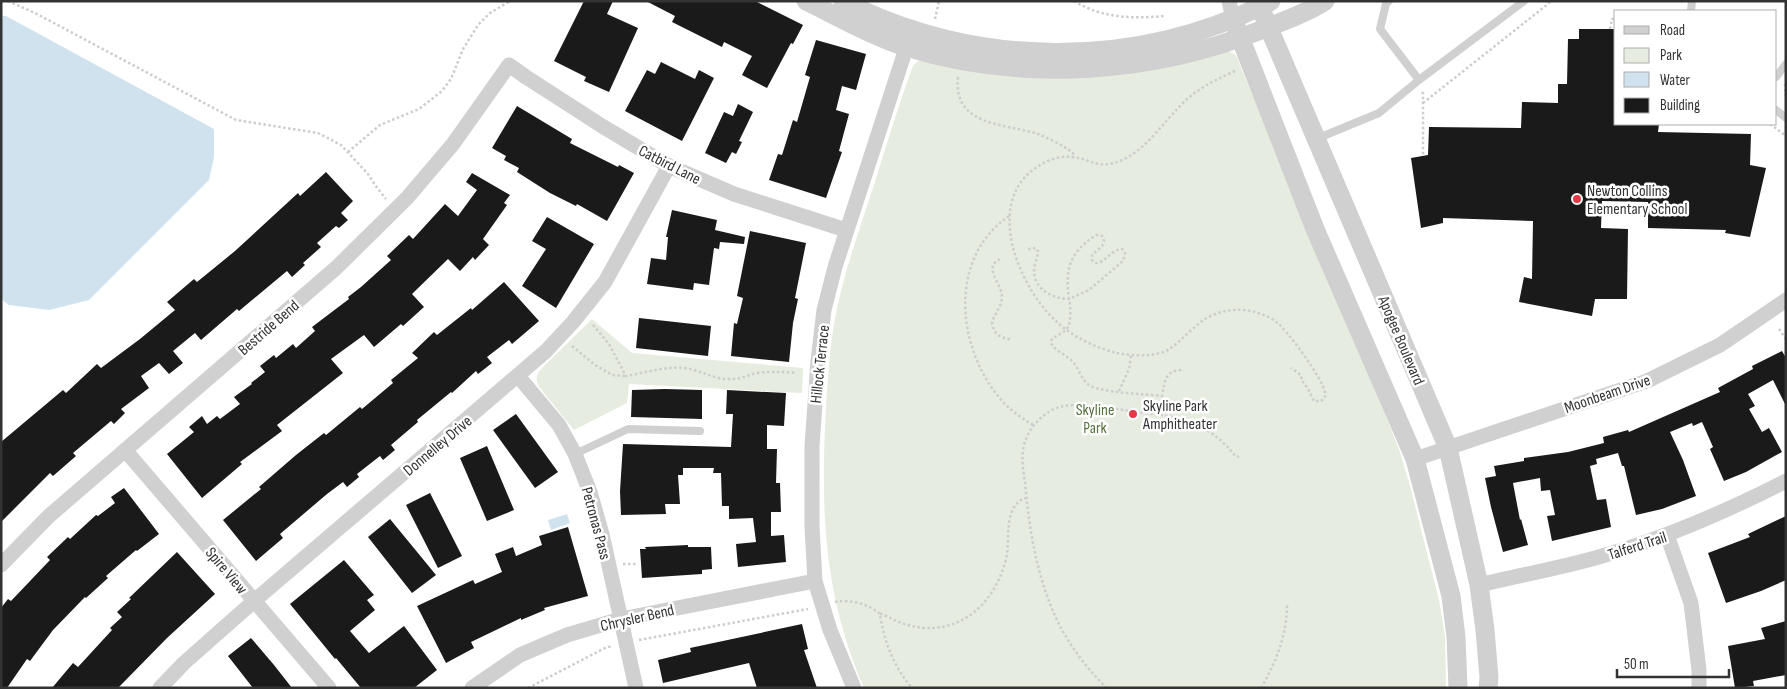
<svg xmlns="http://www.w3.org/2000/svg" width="1787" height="689" viewBox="0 0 1787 689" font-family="'Sofia Sans Condensed',sans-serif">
<rect width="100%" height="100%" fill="#fff"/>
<path fill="#e6ecdf" d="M1226,50L1236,55L1242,70L1376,391L1400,452L1410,486L1439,600L1445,636L1446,688H864C826,600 821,522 825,428C827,388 829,347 837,308C846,267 860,228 873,188C886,147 898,106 913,66L920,59Z
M592,319L632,353L803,368L802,393L629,384L627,403L574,430L539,387C535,378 536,375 542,368Z"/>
<path fill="#cfe2ee" d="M1,16H6L214,129V157L209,180L89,300L49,310L9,305L1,299Z
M567,514L570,523L551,530L548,520Z"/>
<path fill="#1a1a1a" d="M584,1H613L607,14L638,28L609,92L584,81L586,77L554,61Z
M646,1H755L803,25L793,44L791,43L767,88L742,75L752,56L724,42L722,47L672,22L675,16Z
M1579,29H1616V124H1659L1658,132L1751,134L1750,165L1766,168L1750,237L1725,233L1726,230L1648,228V202L1602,201L1601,228L1628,229L1627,299H1595L1592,316L1519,302L1524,277L1532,279L1533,221L1443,218V223L1421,228L1411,158L1428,155L1429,127L1521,128L1522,102L1558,103V84H1567L1568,39H1579Z
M816,40L866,54L856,90L842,86L836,110L849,114L839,151L842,152L826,198L769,180L778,154L782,155L793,120L797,122L810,77L805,75Z
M661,62L695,79L699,70L714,78L682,141L625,111L647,70L655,74Z
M738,104L753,112L739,141L742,142L736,154L732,152L726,163L705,153L724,112L733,116Z
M517,106L572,139L570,143L618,167L619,165L634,173L607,221L577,204L576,206L550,193L517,172L519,168L504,160L506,156L492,148Z
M326,172L353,201L341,213L348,220L339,228L336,226L317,243L321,247L303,263L305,265L292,277L287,271L239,311L237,309L201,340L195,333L173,351L183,363L169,374L159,363L141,376L149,388L121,409L125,413L114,424L111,421L73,453L76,456L53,476L50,473L1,522V442L63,390L66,393L97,364L101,368L140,339L175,310L167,302L194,279L197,282L235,251L298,193L300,196Z
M472,173L510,195L504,203L507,205L483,239L489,245L475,260L473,257L460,271L448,259L412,294L424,307L403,326L401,324L374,347L364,335L331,359L343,373L277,425L282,431L240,462L242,464L202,498L167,454L194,432L189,427L202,416L207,424L217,416L220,419L240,404L234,397L252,384L251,383L265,372L260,366L274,355L276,358L293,344L296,348L315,331L312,327L349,299L348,297L361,287L391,260L387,256L409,235L413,239L445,204L458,216L477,190L466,182Z
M672,210L717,220L715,230L745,237L744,244L720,242L719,249L714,248L709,285L694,283L693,290L647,284L651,258L666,260L668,237H666Z
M547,217L594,244L556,308L522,286L546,249L532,241Z
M750,231L806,243L795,298L798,299L793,323L789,362L731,356L734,323L737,324L743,298L737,296Z
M504,282L539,321L512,344L509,340L487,357L492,363L478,374L476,371L452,393L451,392L417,420L418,422L391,445L395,450L383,460L380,456L357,474L359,477L347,487L343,482L327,494L280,534L283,538L256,561L223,520L261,489L259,487L296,455L324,433L326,435L360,407L362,409L393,383L391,380L418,358L412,353L434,332L437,335L471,308L472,310Z
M639,318L711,326L708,356L636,348Z
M1782,351L1786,358V406L1773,380L1748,394L1755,406L1749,409L1762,432L1769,428L1782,452L1746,472L1724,481L1710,449L1713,447L1702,422L1693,426L1692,423L1670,432L1683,460L1696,496L1662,509L1636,515L1624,466H1622L1618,453L1596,459L1597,464L1590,466L1597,500L1606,499L1611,527L1552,541L1547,516L1555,515L1550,490L1541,491L1540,478L1513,483L1520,520L1521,519L1528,545L1503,552L1491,507L1485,478L1496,476L1494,466L1524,461V458L1568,452L1604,443L1603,437L1628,430L1629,432L1720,392L1718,388L1753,369L1752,366Z
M665,389L702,390V419L631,417L632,390Z
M727,390L786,393L784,426L767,425V449H777L776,483H780L781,512H771V536L784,535L786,562L738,567L736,544L756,542L753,518L729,519V506H722L721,473H713L714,468H683V475H678L680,504H665L666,514L621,515L620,491L623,444L731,447L733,414H726Z
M516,414L558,472L535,488L493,430Z
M487,446L514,510L487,521L460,458Z
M124,488L159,534L137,551L136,550L106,576L108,578L86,598L85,597L53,630L30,661L27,659L7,688H1V608L8,599L11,601L50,560L47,557L68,537L70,539L96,515L98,516L115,503L111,497Z
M430,493L462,556L438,568L406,505Z
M1786,516V580L1761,591L1726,603L1708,553L1750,537L1748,534Z
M390,519L436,575L412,593L368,537Z
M568,527L588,596L544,608L545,610L521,620V618L471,642L474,648L446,663L417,606L473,580L475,584L502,572L495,554L513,547L516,556L542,545L539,536Z
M688,545V547H711L712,569L702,570V574L642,578L640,549H646L645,547Z
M177,552L215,594L167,638L118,688H52L73,663L78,667L112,630L110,628L122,617L117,612L131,599L129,598Z
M344,560L374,595L367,600L375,610L350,631L369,653L404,626L437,670L414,688H361L336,658L335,659L290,604Z
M1786,621V675L1753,681L1754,686L1735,688L1728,646L1765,639L1761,628Z
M802,624L808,649L804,650L817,688H757L749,663L663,683L658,660L691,652L690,648Z
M251,638L274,665L292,688H253L228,656Z"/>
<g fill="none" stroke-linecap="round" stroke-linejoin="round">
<path stroke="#cdcdcd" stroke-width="2.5" stroke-dasharray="2.5 2.5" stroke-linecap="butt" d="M8,1L37,14L236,120L318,133L341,145L368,174L375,185L386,199
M1074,1C1101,18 1133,19 1164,16
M935,19L939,1
M1610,29L1612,19H1616
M1235,71C1215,80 1196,89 1181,105C1162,124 1146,150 1120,161C1097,170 1092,159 1072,157C1056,155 1039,164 1028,174C987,213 1022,291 1057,322C1073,337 1096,348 1117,353C1132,356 1152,357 1166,351C1177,345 1185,335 1195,327C1209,313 1231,307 1251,311C1259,313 1268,316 1275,321C1287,329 1322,378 1325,392C1326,396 1325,395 1324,399L1321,401H1314L1308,389L1302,381L1301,375L1291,368
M958,77C953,127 1004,123 1038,134C1048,138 1060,144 1069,150L1073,153V157
M1785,84L1786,100
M1422,92L1423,94V156
M1423,103L1548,4L1550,1
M1770,124L1786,136
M348,152L380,125L419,109L442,91L451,79L463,49L478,25L490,13L510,1
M1009,216C949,257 956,344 998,396C1007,408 1020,417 1033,425
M1028,249L1036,248L1038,251C1038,258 1034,264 1034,271C1034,289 1053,299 1069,299L1089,290L1123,261L1125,253L1122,249C1110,250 1106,263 1095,263L1092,260V255L1102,246L1104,241L1102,236L1096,235C1069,253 1065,269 1069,299C1071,308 1071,319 1068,327C1065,333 1057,335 1052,339L1051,343C1055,351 1065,354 1071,360C1079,367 1081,380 1089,385C1101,393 1146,394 1162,396C1165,380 1165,370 1184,370
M1000,259C982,268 1002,283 1002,297C1002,306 995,313 992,322C993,333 999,338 1010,339
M593,325L609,344L626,376C645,373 664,366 683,368C699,369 712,379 728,379C739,380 748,375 758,373C772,371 784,372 797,373
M1779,329L1786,339
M572,346L595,365L612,375L626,376
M1119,391L1129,369L1131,355
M623,564H638
M835,602C850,599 869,604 880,614C884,642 894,667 912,688
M880,614H883C936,646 988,621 1005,563C1010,546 1006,530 1011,514C1014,506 1018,500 1026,498
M639,640L808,609
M528,688L605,648L612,646
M1107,688C1089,671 1073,650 1061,628C1038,584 1029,531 1025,482C1023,470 1021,457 1024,445C1028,430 1038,418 1052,410C1073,399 1113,409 1137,412C1179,416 1209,422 1236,457L1241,456
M1261,688C1276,662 1287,635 1287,605"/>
<path stroke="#d0d0d0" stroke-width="8" d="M1389,1L1386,4L1380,29L1419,80
M1691,11L1692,1
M1776,77L1786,64
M1776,110L1786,118
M1316,139L1379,113L1419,80L1524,1
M575,454L628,429L700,431"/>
<path stroke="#d0d0d0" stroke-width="15" d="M1229,1L1233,19
M518,376L559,425L575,454L590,492L602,534L636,688
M125,450L329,688
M1415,459L1647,381L1720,345L1786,300
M1667,535L1691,603L1699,670V688
M1,565L49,516L336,268L407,198L453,144L509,65L526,77L602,126L669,166L734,194L846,230
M1479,585C1520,575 1562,568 1602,556C1666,538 1727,511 1786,481
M160,688L184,663L254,601L546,351L573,322L605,282L669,166
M472,688L520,655L567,635L621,619L815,581
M854,688L830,630L815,581L812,527V446L818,361L824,310L835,267L910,36"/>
<path stroke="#d0d0d0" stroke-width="19" d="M806,1C839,17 872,36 906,47C1023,83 1154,74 1266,28C1286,20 1307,13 1325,1
M843,1C974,69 1140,70 1271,1
M1260,7L1448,448L1479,585L1485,630L1489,677L1488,688
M1233,19L1315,229L1415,459L1451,596L1456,637L1458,688"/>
</g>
<g fill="#e63946" stroke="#fff" stroke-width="2">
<circle cx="1577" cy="199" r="5"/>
<circle cx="1133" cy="414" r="5"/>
</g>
<g text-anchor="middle" stroke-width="5" stroke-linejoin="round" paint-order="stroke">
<g font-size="16" fill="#333" stroke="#fff">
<text transform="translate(670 164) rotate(27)" y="6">Catbird Lane</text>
<text transform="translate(268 327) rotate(-41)" y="6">Bestride Bend</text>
<text transform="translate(1402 340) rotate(67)" y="6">Apogee Boulevard</text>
<text transform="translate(819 364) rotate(-84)" y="6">Hillock Terrace</text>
<text transform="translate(1607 393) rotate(-19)" y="6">Moonbeam Drive</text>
<text transform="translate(437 445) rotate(-40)" y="6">Donnelley Drive</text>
<text transform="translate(597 523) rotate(75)" y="6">Petronas Pass</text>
<text transform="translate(1637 545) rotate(-18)" y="6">Talferd Trail</text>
<text transform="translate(227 570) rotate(50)" y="6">Spire View</text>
<text transform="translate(637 617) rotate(-13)" y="6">Chrysler Bend</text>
</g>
<g font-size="16" fill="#333" stroke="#fff" text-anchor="start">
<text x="1587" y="196">Newton Collins<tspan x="1587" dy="18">Elementary School</tspan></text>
<text x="1143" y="411">Skyline Park<tspan x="1143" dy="18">Amphitheater</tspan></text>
</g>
<g font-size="16" fill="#56703f" stroke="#fff">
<text x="1095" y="415">Skyline<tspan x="1095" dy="18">Park</tspan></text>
</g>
</g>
<rect width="1787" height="689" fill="none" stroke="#333333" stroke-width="5"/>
<rect x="1614" y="10" width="162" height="115" fill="#ffffff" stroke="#adadad"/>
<rect x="1624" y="26" width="25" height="8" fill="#d0d0d0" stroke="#adadad"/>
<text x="1660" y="35" font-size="15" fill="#333333">Road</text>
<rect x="1624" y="48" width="25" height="15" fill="#e6ecdf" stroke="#adadad"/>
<text x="1660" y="60" font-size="15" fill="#333333">Park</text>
<rect x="1624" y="72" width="25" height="15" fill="#cfe2ee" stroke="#adadad"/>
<text x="1660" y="85" font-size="15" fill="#333333">Water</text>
<rect x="1624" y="98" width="25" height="15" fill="#1a1a1a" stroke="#adadad"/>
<text x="1660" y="110" font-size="15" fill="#333333">Building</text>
<path d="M1617 669v8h112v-8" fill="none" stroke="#333333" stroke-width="2.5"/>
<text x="1624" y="669" font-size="15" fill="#333333" stroke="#ffffff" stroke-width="4" paint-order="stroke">50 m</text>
</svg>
